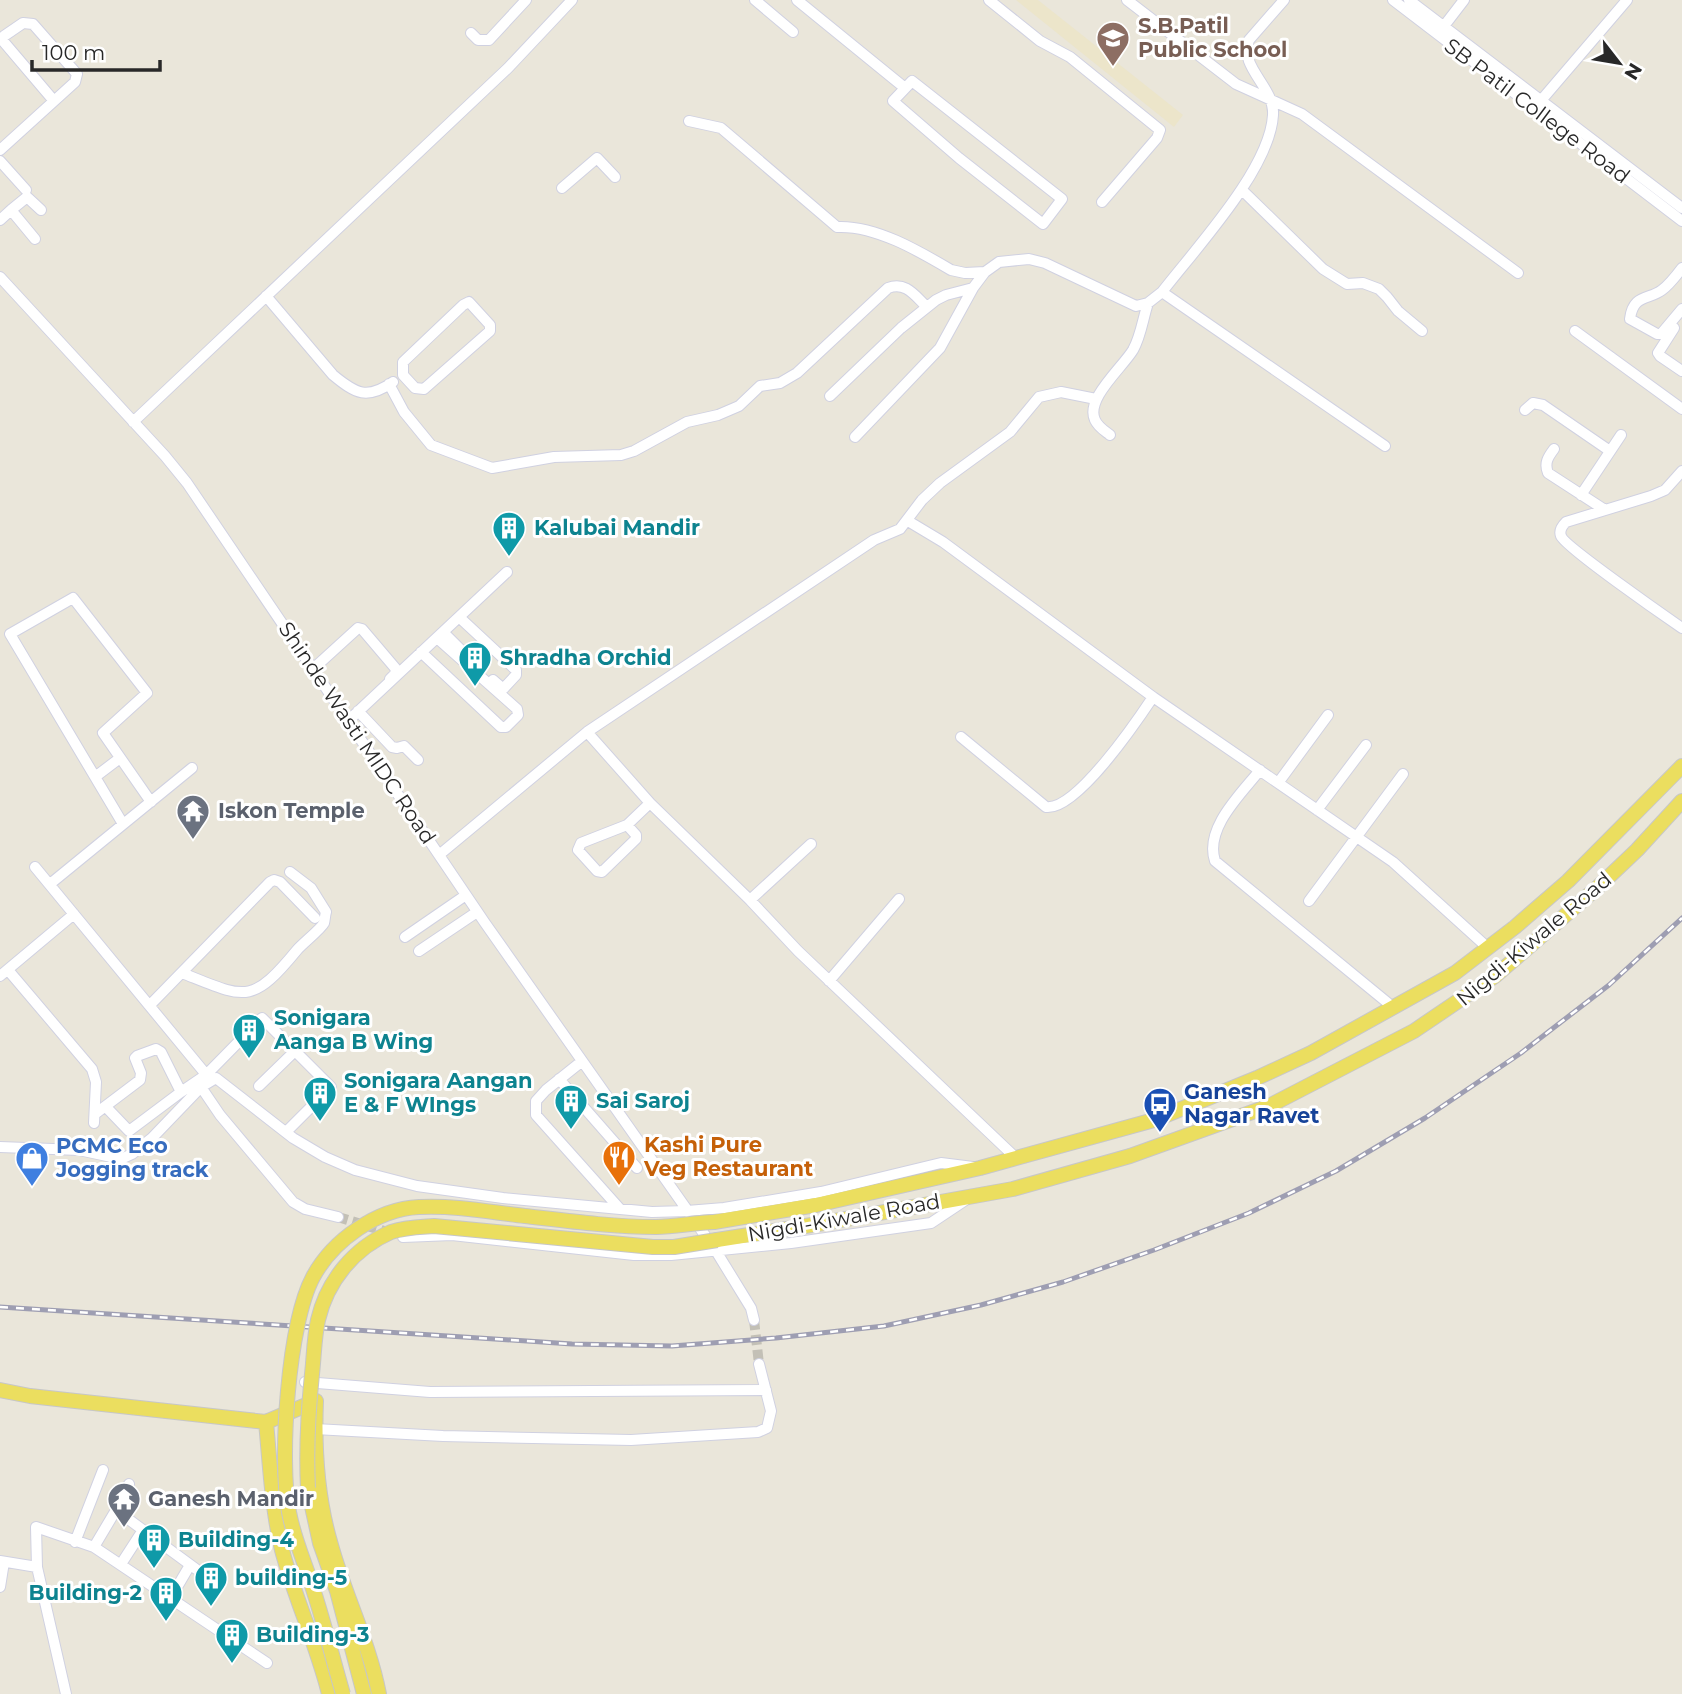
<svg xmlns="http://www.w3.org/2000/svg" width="1682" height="1694" viewBox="0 0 1682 1694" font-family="Montserrat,sans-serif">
<rect width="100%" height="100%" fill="#eae6da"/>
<path fill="#ece5ca" d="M1016,0H1038L1183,115L1174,127Z"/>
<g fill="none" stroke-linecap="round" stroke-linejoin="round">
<path stroke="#c3c0b6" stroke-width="10" stroke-dasharray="10 5" stroke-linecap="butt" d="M338,1217L394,1234
M754,1320L759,1364"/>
<defs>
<path id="minor" d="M755,0L793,32
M797,0L905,88
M989,0L1040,41L1070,57L1160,130L1157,138L1102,202
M1127,0L1236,84L1302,114L1518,273
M1393,0L1682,221
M1409,0L1682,208
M1444,26L1464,0
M471,33L478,40H489L526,0
M912,81L1062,199L1043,224L959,158L893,101Z
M1538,104L1627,0
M689,121L721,128L837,227C875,225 919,251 951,270L965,273L985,272
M0,150L75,82L77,74L33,24L23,23L4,36L3,41L54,101
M0,161L26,190
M562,188L597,158L615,177
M1242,190L1323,269L1347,284L1363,283L1379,289L1387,297L1398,311L1422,331
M0,220L11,210
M35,239L11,210L27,197L41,210
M1682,268C1676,276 1670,284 1662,290C1649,300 1633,294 1630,319L1657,334H1661L1682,309
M0,277L165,456L187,483L485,923L716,1251L751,1308L754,1320
M1162,292L1385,446
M266,296L333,375C356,394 367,400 393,382
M469,302L490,325V331L424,389L415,388L403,375V362L463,305Z
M1674,328L1658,353L1660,356L1682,371
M1575,331L1682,409
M389,384L404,412L431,445L492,468L554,457L621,455L634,451L687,422L718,415L739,406L760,386L780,383L797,373L888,288C906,281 915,296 927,307
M830,396L901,328L936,300L946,295L973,288
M1525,410L1533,403L1543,405L1610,451
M133,422L508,68L572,0
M1110,435C1105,431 1098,427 1095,420C1085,399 1122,368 1133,350C1141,336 1143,318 1148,303
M855,437L940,348L973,288L985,272L999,262L1029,259L1045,263L1136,306L1148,303L1162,292C1196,248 1270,169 1273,115C1275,87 1238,67 1249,40L1284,0
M1554,449C1548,457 1544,463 1548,473L1605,510
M1682,471L1665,490L1651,496L1566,522C1562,526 1559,531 1561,536C1564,546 1666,617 1682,628
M1581,495L1621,435
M908,521L943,542L1153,697L1393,862L1488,948
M459,617L516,670V675L504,688L501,687L493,680
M443,632L466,655
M421,652L501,727H506L518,715L517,709L437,638
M313,669L358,628L362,629L396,669L395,674L390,679
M358,711L392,747L397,748L404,746L418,760
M348,721L507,572
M587,732L650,803L750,900L798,951L1016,1158
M961,737L1046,807C1076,811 1137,721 1153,697
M1260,770C1242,793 1204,828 1215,861L1394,1008
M95,777L120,758
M1278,783L1328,715
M1317,810L1366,745
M123,824L10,634L73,598L147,693L103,733L151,802
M627,825L636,835V839L602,872L597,871L578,850L581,843L627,825L650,803
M439,855L587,732L874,540L900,529L922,500L940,483L1010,432L1039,397L1061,392L1096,399
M35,867L209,1078
M50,884L192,768
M750,900L811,844
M1309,901L1403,774
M405,937L466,895
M419,951L477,912
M8,970L92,1069L96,1082L94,1123
M182,973C245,998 251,1006 297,950C303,943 320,930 324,923C325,919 325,915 326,912L311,888L290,872
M0,976L74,914
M829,981L899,899
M150,1005L270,882L274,880L280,882L315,918
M581,1062L546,1090L536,1101V1115L620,1209
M559,1079L637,1168
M259,1086L296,1050
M201,1087L220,1115L293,1202L305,1209L338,1217
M106,1107L129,1131L181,1092
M95,1114L140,1080L141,1073L135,1058L137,1056L156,1049L161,1052L181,1092L206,1075L262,1018L331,1087L286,1132
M0,1147L79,1150L121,1159L132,1154L152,1138L201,1087L216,1078L293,1138L325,1157L355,1170L417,1186L503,1198L652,1212L687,1211L724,1208L821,1192L941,1163L973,1167
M403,1237L452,1235L634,1255H671L791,1243L931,1223L967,1199
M305,1382L430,1392L766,1390
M315,1429L443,1436L631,1440L758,1432L767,1428L771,1411L759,1364
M116,1510L129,1484
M75,1542L103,1470
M94,1547L116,1510L143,1530
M0,1561L37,1567
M121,1564L143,1530L196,1569
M0,1587L4,1562
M170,1599L190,1565
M66,1694L37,1567L36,1527L94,1547L267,1663"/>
<path id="major" d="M714,1222L816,1205L980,1168L1154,1120L1257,1078L1311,1053L1455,973L1515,927L1568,881L1682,766
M717,1240L818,1224L1013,1189L1130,1156L1269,1106L1414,1031L1495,976L1598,887L1637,850L1682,801
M0,1390L30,1396L266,1422L316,1401C314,1450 317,1498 331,1545C345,1596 369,1642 379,1694
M266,1422C270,1464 272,1509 282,1550C295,1599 317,1645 329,1694
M308,1488L320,1543L337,1591L364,1694"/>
</defs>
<use href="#minor" stroke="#d0d1e1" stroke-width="12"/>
<use href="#major" stroke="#c7c7c7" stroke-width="16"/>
<use href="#minor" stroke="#fff" stroke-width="10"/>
<use href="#major" stroke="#ebde5f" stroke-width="14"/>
<defs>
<path id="rail" d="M0,1307L572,1344L672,1346L776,1338L884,1326L981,1305L1063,1282L1154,1250L1249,1213L1336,1171L1425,1118L1521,1053L1609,985L1682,918"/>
</defs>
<use href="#rail" stroke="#9e9eb2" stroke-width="5"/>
<use href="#rail" stroke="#fff" stroke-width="2.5" stroke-dasharray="8" stroke-linecap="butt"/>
<defs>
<path id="major-bridge" d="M308,1488C306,1449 308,1413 312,1374C314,1357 314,1338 318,1320C327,1281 354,1248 391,1232C405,1227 420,1227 434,1226L653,1247H674L717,1240
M343,1694C333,1660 325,1626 314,1592C306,1565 294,1540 289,1512C279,1459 288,1324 313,1277C333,1240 377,1209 419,1207C454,1205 490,1212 525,1216C568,1221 613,1227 656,1227C676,1226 695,1223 714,1222"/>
</defs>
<use href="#major-bridge" stroke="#c7c7c7" stroke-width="16" stroke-linecap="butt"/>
<use href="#major-bridge" stroke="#ebde5f" stroke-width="14"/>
</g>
<defs>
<symbol id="school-pin" viewBox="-11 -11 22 30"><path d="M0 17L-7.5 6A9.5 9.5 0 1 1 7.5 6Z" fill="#8d6e63" stroke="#fff"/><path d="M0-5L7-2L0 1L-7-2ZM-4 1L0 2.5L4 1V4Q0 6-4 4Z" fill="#fff"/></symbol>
<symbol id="building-pin" viewBox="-11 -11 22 30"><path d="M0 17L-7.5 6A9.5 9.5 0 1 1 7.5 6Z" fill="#0f9aa8" stroke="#fff"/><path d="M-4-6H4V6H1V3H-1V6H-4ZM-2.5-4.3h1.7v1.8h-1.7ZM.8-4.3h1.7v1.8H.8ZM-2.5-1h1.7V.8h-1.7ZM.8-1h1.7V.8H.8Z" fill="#fff"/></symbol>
<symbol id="temple-pin" viewBox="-11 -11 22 30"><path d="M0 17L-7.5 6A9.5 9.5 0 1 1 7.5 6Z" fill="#6b7280" stroke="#fff"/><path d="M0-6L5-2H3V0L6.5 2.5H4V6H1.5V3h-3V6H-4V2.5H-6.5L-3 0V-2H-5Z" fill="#fff"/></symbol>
<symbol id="bus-pin" viewBox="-11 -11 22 30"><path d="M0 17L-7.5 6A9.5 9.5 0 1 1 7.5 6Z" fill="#1a4fb4" stroke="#fff"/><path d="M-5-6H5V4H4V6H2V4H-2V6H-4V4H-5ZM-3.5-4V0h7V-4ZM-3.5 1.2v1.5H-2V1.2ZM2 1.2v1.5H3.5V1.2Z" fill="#fff"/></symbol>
<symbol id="restaurant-pin" viewBox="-11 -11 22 30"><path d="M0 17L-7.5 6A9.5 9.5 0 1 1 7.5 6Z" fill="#e8710a" stroke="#fff"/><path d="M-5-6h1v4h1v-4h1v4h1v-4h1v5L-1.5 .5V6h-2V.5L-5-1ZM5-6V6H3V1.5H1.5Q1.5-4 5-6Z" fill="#fff"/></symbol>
<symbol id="shop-pin" viewBox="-11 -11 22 30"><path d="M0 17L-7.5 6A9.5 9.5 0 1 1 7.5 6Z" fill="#3f7fe0" stroke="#fff"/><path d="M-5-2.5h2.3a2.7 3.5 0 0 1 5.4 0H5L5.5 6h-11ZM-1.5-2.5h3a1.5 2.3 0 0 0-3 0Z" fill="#fff"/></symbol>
</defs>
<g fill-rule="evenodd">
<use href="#school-pin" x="1094" y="19" width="38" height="52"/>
<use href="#building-pin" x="490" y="509" width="38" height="52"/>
<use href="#building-pin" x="456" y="639" width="38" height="52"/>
<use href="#temple-pin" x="174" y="792" width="38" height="52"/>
<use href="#building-pin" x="230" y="1011" width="38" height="52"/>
<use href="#building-pin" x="301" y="1074" width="38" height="52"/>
<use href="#building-pin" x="552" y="1082" width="38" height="52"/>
<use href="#bus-pin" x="1141" y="1085" width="38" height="52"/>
<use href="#restaurant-pin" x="600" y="1138" width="38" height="52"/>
<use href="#shop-pin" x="13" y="1139" width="38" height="52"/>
<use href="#temple-pin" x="105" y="1480" width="38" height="52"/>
<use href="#building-pin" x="135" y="1521" width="38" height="52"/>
<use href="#building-pin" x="192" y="1559" width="38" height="52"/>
<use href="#building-pin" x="147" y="1574" width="38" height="52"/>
<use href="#building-pin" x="213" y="1616" width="38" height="52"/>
</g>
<g text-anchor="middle" stroke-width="6" stroke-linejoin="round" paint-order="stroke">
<g font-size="21" font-weight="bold" fill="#785e54" stroke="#fff" text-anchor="start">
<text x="1138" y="33">S.B.Patil<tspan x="1138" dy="24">Public School</tspan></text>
</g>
<g font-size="21" fill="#282828" stroke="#fff">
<text transform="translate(1537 111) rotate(37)" y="7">SB Patil College Road</text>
<text transform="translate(357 733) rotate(56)" y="7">Shinde Wasti MIDC Road</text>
<text transform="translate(1534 939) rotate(-40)" y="7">Nigdi-Kiwale Road</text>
<text transform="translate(844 1218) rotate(-10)" y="7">Nigdi-Kiwale Road</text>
</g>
<g font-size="21" font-weight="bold" fill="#0d838f" stroke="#fff" text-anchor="start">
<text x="534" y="535">Kalubai Mandir</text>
<text x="500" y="665">Shradha Orchid</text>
<text x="274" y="1025">Sonigara<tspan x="274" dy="24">Aanga B Wing</tspan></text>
<text x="344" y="1088">Sonigara Aangan<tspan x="344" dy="24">E &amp; F WIngs</tspan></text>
<text x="596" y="1108">Sai Saroj</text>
<text x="178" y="1547">Building-4</text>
<text x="235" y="1585">building-5</text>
<text x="142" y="1600" text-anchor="end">Building-2</text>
<text x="256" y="1642">Building-3</text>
</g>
<g font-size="21" font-weight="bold" fill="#5b616d" stroke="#fff" text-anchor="start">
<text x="218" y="818">Iskon Temple</text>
<text x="148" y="1506">Ganesh Mandir</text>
</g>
<g font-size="21" font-weight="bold" fill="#164399" stroke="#fff" text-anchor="start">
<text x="1184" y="1099">Ganesh<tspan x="1184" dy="24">Nagar Ravet</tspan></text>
</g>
<g font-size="21" font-weight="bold" fill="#c56008" stroke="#fff" text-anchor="start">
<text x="644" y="1152">Kashi Pure<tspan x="644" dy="24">Veg Restaurant</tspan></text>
</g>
<g font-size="21" font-weight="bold" fill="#366cbe" stroke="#fff" text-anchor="start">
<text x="56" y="1153">PCMC Eco<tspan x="56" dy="24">Jogging track</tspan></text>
</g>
</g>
<g transform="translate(1619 63) rotate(121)" stroke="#ffffff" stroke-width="5" paint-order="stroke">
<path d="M0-5L12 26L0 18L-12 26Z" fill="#282828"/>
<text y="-10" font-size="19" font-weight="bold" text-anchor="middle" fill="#282828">N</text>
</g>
<path d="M32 60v10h128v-10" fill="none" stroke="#282828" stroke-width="3.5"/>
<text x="42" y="60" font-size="21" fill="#282828" stroke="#ffffff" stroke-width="5" paint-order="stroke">100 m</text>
</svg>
